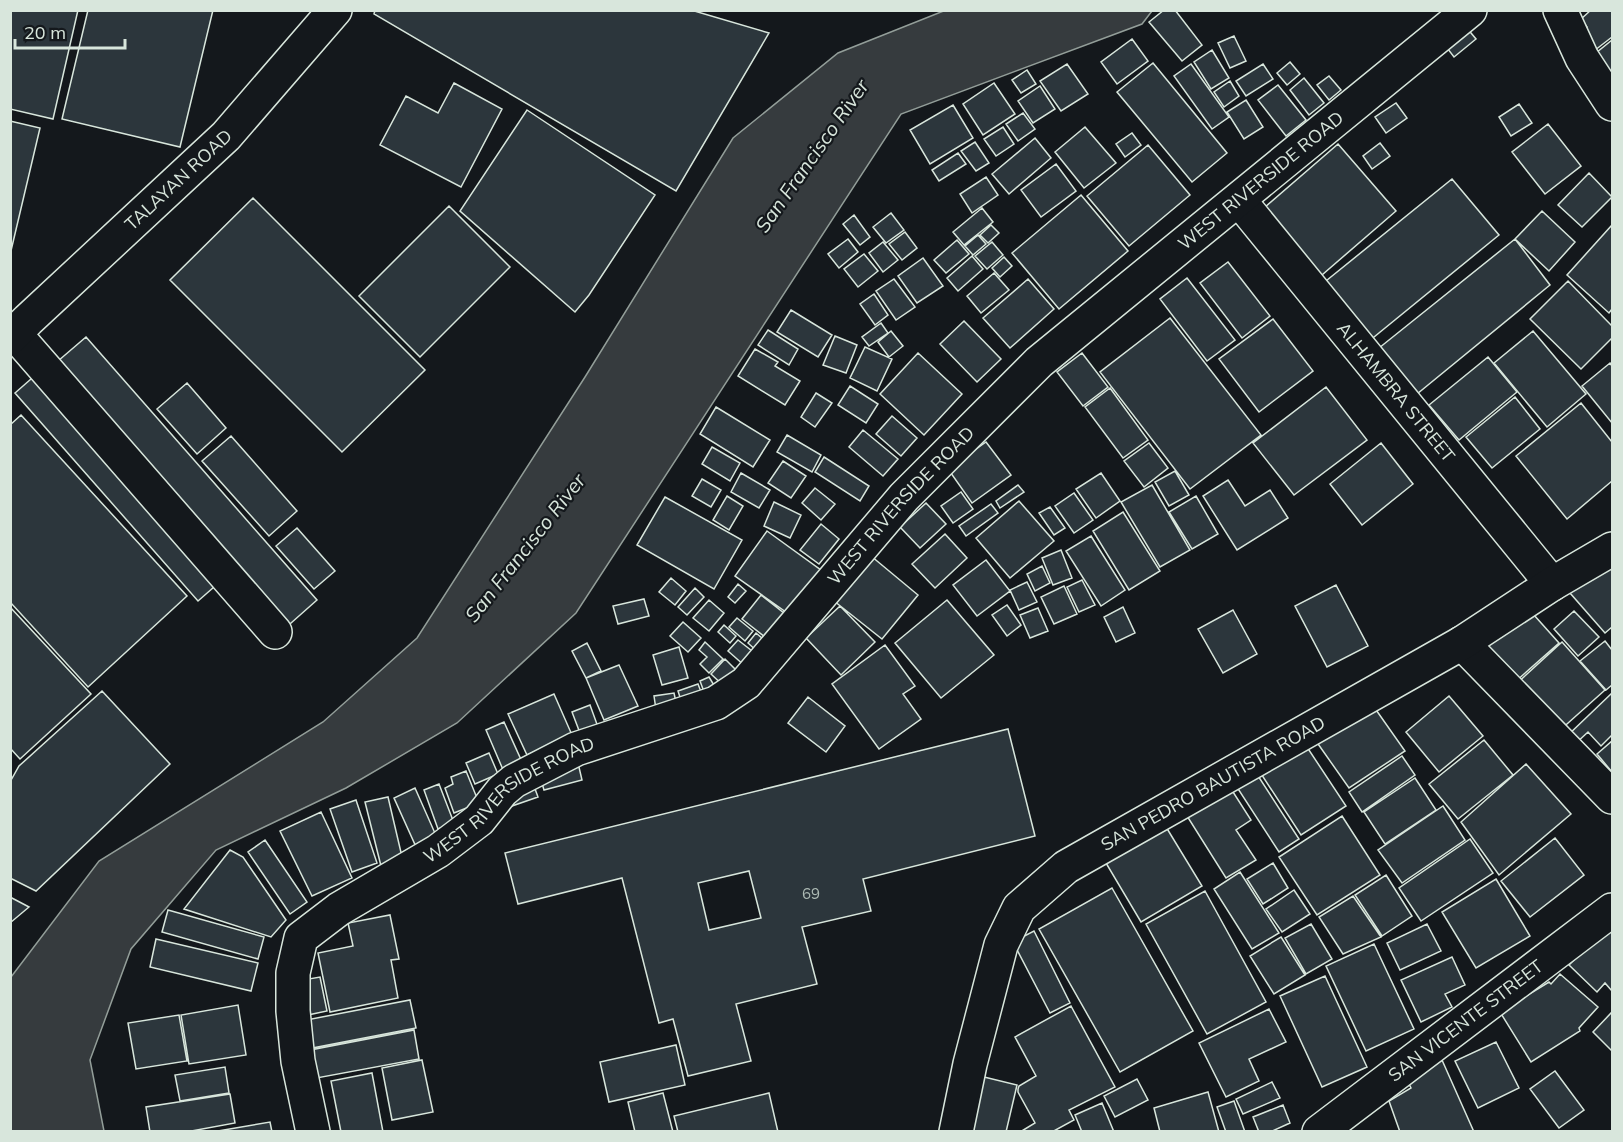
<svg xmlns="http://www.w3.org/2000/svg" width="1623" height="1142" viewBox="0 0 1623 1142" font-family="Mulish,sans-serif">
<rect width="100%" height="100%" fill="#14181c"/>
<path fill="#363b3e" stroke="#939e99" stroke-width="1.5" d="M946,10L1152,11L1142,24L901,114L576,613L457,723L346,788L216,850L131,949L90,1060L104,1131H11V977L99,861L323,722L417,638L585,377L733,138L838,53Z"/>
<path fill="#2c363c" stroke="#d8e6dc" stroke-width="1.5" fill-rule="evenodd" d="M10,10H78L53,119L10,109Z
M88,10H213L180,147L62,119Z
M375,10H691L769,33L676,191L374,14Z
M1164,10H1175L1202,45L1182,61L1149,22Z
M1591,10H1612V37L1590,54L1581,42L1587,27L1581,19Z
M1466,27L1476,39L1454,57L1444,44Z
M1234,36L1246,61L1230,68L1218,43Z
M1132,39L1148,61L1117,84L1101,62Z
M1612,40V85L1591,57Z
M1212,50L1229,78L1211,89L1194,62Z
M1290,62L1300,74L1287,85L1277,73Z
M1153,63L1227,153L1192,182L1117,92Z
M1067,64L1088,94L1061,111L1040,81Z
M1191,64L1229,117L1212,129L1174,76Z
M1263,64L1273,79L1246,96L1236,81Z
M1027,70L1036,84L1021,93L1012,80Z
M1329,76L1341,90L1329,100L1317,85Z
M1304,78L1324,103L1309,115L1290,90Z
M1230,81L1239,96L1224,107L1214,92Z
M454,83L502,109L461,187L380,145L406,96L438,113Z
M994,83L1015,114L983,135L963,104Z
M1278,85L1306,120L1286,136L1258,100Z
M1040,86L1055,109L1033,123L1018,101Z
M1246,100L1263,127L1244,139L1227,112Z
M1396,103L1407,118L1386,133L1375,117Z
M1519,104L1532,123L1511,136L1499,117Z
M953,105L973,138L930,164L910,130Z
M527,110L655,195L589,295L575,312L460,211Z
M1023,113L1035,129L1018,141L1006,124Z
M10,121L40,128L10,255Z
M1548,124L1581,166L1545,194L1512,152Z
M1003,127L1014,144L996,156L984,139Z
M1085,127L1116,163L1084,188L1055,152Z
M1132,133L1141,145L1125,157L1116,144Z
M1035,138L1051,158L1009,194L992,174Z
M975,142L989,163L976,171L961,151Z
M1380,143L1390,156L1372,169L1363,156Z
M1338,144L1396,211L1315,281L1257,214Z
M1148,145L1190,195L1129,246L1087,196Z
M958,153L966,164L939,181L932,170Z
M1056,164L1076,191L1041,217L1021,190Z
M1589,173L1612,197L1582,227L1558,205Z
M986,177L998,195L972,213L960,194Z
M1452,179L1499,235L1363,346L1316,289Z
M1081,195L1128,251L1059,309L1012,253Z
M253,198L425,370L342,452L170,280Z
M449,206L510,267L420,357L359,296Z
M982,208L993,222L964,245L953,232Z
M1542,211L1575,242L1549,271L1515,239Z
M891,213L904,230L886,243L873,227Z
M854,215L870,237L860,245L843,224Z
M991,225L999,233L988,243L980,235Z
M1612,225V309L1609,313L1567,275Z
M905,232L917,248L902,260L889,244Z
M978,235L986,244L973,255L965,246Z
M848,239L858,252L839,268L828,254Z
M1515,239L1550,285L1417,394L1379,348Z
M957,240L969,254L946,273L934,260Z
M883,242L898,260L883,272L869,253Z
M992,242L1003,255L987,269L975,256Z
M864,254L878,271L858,287L844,269Z
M972,256L983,269L958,291L947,278Z
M1004,257L1012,266L1000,277L992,268Z
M923,258L943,286L917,303L898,276Z
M1228,262L1270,316L1242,338L1200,283Z
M994,273L1009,290L981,313L967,296Z
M1187,278L1235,340L1207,361L1160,299Z
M894,279L915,307L896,320L876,291Z
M1028,279L1054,309L1010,348L983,318Z
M1568,281L1612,326V338L1581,369L1530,319Z
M874,294L888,315L875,325L860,304Z
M791,310L832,335L818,357L777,332Z
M1170,318L1261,435L1190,489L1100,372Z
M1273,319L1313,371L1259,412L1219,359Z
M964,321L1001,359L977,382L940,344Z
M881,323L888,333L869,346L862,337Z
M768,330L798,349L789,365L758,345Z
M891,331L903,346L889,357L878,342Z
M1533,331L1586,394L1547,427L1494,363Z
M835,336L857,345L846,373L823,365Z
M86,337L317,600L282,631L51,367Z
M865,347L892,359L877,391L850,378Z
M755,349L778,362L775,366L800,381L785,405L738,376Z
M918,353L962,394L924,435L880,394Z
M1082,353L1108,387L1083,406L1057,372Z
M1488,357L1517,392L1459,440L1429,405Z
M1610,363L1612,366V423L1582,386Z
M39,372L222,580L198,601L15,393Z
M187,383L226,428L197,454L157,409Z
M850,386L878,404L866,423L838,405Z
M1326,387L1367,440L1294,495L1253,443Z
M1110,388L1148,440L1123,458L1085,407Z
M816,393L832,403L815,427L801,417Z
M1515,397L1540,429L1492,468L1466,437Z
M1581,403L1612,442V481L1567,519L1516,456Z
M716,407L770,440L753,467L700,434Z
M21,415L187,596L88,687L10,602V425Z
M892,416L917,438L901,456L876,434Z
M863,430L898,459L883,476L849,447Z
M787,435L821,455L812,472L777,452Z
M231,436L297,511L269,536L202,461Z
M986,442L1011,475L972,503L948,469Z
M1149,443L1168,468L1144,487L1124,461Z
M1381,443L1413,484L1362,525L1330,484Z
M712,447L740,463L730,481L702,464Z
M824,457L869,486L860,501L815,472Z
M783,461L806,476L791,498L768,483Z
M1175,471L1189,495L1169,506L1155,482Z
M741,473L770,490L759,508L731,492Z
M1101,473L1120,501L1096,518L1076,489Z
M702,479L721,490L711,507L692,496Z
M1228,480L1245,506L1270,490L1288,518L1237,550L1203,496Z
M1018,485L1024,492L1000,508L996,501Z
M1152,485L1190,550L1160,567L1121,502Z
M815,488L835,504L821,520L802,503Z
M961,492L973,509L953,523L941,506Z
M1074,493L1093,520L1074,533L1055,506Z
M727,496L743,506L729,530L713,520Z
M1196,496L1218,534L1192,549L1169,512Z
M665,497L742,540L714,589L637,545Z
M1019,501L1054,541L1010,578L976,538Z
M774,502L801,515L790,538L764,526Z
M926,503L946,524L920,548L900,527Z
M991,504L998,513L966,536L959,526Z
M1050,507L1065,528L1054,535L1039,513Z
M1123,512L1160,571L1129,590L1093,531Z
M821,524L839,539L819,564L800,550Z
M297,528L335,571L314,589L276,546Z
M767,531L825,573L793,617L735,576Z
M945,534L967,558L935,588L912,564Z
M1091,536L1125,590L1101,606L1066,551Z
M1061,550L1072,578L1053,585L1042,558Z
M871,556L918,595L882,639L834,601Z
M1612,558V627L1605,633L1570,593Z
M986,560L1010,591L977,616L953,585Z
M1042,566L1050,583L1035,591L1027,574Z
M671,578L686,591L675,605L659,592Z
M1082,580L1095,605L1079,612L1067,587Z
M1027,582L1037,602L1019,610L1010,590Z
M738,584L746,591L735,603L728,597Z
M1336,585L1368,646L1327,667L1295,606Z
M1064,586L1077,614L1054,624L1041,597Z
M695,588L704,597L687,615L678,607Z
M761,595L789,617L770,641L742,619Z
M644,599L649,616L618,624L613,606Z
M709,600L724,613L709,631L693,618Z
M947,600L994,655L941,698L895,643Z
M1007,605L1021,625L1007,636L992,615Z
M1525,605L1559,643L1514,683L1480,645Z
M840,606L875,642L841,675L806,638Z
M10,607L91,694L20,759L10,748Z
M1123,607L1135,633L1116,642L1104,617Z
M1038,608L1048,631L1030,638L1020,615Z
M1233,610L1257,654L1223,673L1198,629Z
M1574,611L1599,637L1578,656L1554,629Z
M737,618L753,631L745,641L729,627Z
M683,622L701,638L688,652L670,636Z
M724,625L736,636L730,643L718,632Z
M756,633L769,644L760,654L748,643Z
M738,640L756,654L745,666L728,651Z
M1605,641L1612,650V685L1606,690L1580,661Z
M705,642L723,659L709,673L700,664L707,657L699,650Z
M1562,642L1605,690L1558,732L1515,685Z
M587,643L601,671L586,678L572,651Z
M885,645L915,686L903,694L921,719L879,749L832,684Z
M679,647L688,678L662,685L653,655Z
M725,659L741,675L727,689L711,674Z
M619,665L638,706L604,720L586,678Z
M709,677L720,695L707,700L700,681Z
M698,684L705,702L684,710L678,691Z
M102,691L170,764L36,891L10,878V782L19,766Z
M674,693L678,712L657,716L654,696Z
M1612,693V735L1601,746L1588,732L1574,745L1566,737Z
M554,694L572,735L527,755L508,714Z
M1449,696L1483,736L1439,772L1406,732Z
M808,697L845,726L826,752L788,723Z
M1367,697L1405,751L1349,788L1316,741Z
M590,705L598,727L580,733L572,712Z
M504,722L523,764L504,772L486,730Z
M1008,729L1035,836L863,879L871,911L802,927L817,984L736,1004L751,1061L688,1076L673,1019L659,1023L622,878L518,904L505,853ZM749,871L761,918L709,930L698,883Z
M1301,738L1346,806L1301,835L1256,766Z
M1484,740L1513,775L1458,819L1429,784Z
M1612,741V772L1597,754Z
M489,753L498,774L475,784L466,763Z
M1402,756L1415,775L1362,812L1349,792Z
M578,763L582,780L544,790L539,773Z
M1526,764L1571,814L1499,875L1461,822Z
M1251,765L1299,839L1279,852L1231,778Z
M466,771L479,803L454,813L445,788L453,784L451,777Z
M531,778L538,797L509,807Z
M1415,778L1436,810L1385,844L1364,812Z
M1226,781L1251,820L1236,830L1256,860L1226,878L1182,808Z
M439,784L454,823L438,829L424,790Z
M415,788L438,840L417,849L394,798Z
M388,797L403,861L381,866L365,802Z
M356,800L377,863L352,872L330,809Z
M1443,806L1465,840L1402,883L1378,850Z
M321,812L352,878L312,896L280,831Z
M1342,816L1380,875L1317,915L1279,857Z
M1163,822L1202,886L1141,922L1103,858Z
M1555,838L1584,875L1530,917L1501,881Z
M1470,839L1493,873L1421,921L1399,888Z
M265,840L307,902L290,914L248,852Z
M230,850L243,857L286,920L271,937L184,909Z
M1273,863L1288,888L1263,904L1247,879Z
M1240,872L1279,933L1252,949L1214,889Z
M1386,875L1412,916L1382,936L1355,895Z
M1496,879L1530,936L1476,968L1442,912Z
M1112,888L1193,1031L1120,1072L1039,929Z
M1294,890L1310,914L1282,932L1266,909Z
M1205,891L1266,1002L1207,1034L1146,924Z
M1353,896L1381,937L1343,954L1319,917Z
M10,897L29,907L10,923Z
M168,910L264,937L258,959L162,932Z
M390,915L399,959L391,960L398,998L330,1012L318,953L353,946L348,923Z
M1612,921V991L1605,983L1597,992L1569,965Z
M1311,924L1332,959L1306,974L1285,938Z
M1427,924L1441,951L1400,970L1387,943Z
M1034,931L1070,1003L1050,1013L1013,942Z
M1281,937L1305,975L1274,994L1250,956Z
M156,939L258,963L251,991L150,967Z
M1374,944L1414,1029L1366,1051L1326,966Z
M1452,957L1465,985L1445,994L1452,1007L1421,1022L1401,980Z
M1560,974L1598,1007L1579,1028L1580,1031L1531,1062L1500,1012L1549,982L1551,984Z
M1325,976L1367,1067L1322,1087L1280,996Z
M320,977L327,1011L303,1016L297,981Z
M410,1000L416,1028L302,1050L296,1022Z
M238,1005L246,1055L189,1064L181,1015Z
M1071,1006L1115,1087L1069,1110L1074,1120L1052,1132H1020L1035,1123L1018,1092V1089L1019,1086L1036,1076L1015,1037Z
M1269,1009L1286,1042L1249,1059L1259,1081L1226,1097L1199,1043Z
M1612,1012V1051L1593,1032Z
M179,1015L187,1061L136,1069L128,1023Z
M414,1030L419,1059L306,1080L300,1052Z
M1496,1042L1519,1088L1478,1108L1455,1061Z
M676,1045L685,1085L609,1102L600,1062Z
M422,1060L433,1112L392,1120L382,1068Z
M1442,1060L1474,1132H1400L1389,1101L1411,1088L1409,1084Z
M225,1067L229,1093L180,1101L175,1075Z
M1555,1071L1584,1110L1559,1128L1530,1089Z
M372,1073L383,1132H341L331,1081Z
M980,1076L1017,1085L1006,1132H967Z
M1137,1079L1148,1100L1115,1117L1104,1096Z
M1272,1082L1280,1098L1243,1114L1236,1099Z
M1208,1092L1219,1132H1160L1154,1108Z
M663,1093L673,1132H635L628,1102Z
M769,1093L778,1132H678L674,1116Z
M230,1094L235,1123L186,1132H150L146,1107Z
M1234,1101L1245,1132H1226L1217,1107Z
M1102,1103L1114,1132H1082L1075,1115Z
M1283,1105L1290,1123L1270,1132H1259L1253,1117Z
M270,1122L272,1132H212Z"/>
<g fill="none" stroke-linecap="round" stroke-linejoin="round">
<defs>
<g id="minor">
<path id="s1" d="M1239,200L1552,584"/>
<path d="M15,334L275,632"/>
<path id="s2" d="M10,338L28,320L226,136L335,10"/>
<path d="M1462,643L1612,797"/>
<path id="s3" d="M313,1132L298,1061L293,1011V973L301,938L339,909L438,851L479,820L502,791L514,781L576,749L716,703L746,683L904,497L1039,362L1470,10"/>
<path id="s4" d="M956,1132L970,1064L1001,945L1019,908L1066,867L1462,643L1552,584L1612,549"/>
<path id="s5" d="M1319,1132L1612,910"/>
</g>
<path id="tertiary" d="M1560,10L1582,58L1612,104"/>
</defs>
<use href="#minor" stroke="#d8e6dc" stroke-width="36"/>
<use href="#tertiary" stroke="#d8e6dc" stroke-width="36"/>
<use href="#minor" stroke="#14181c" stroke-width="33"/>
<use href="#tertiary" stroke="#14181c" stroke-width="33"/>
</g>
<g text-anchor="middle" stroke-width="4.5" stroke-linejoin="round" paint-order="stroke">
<g font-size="15" fill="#adbab4">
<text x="811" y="899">69</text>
</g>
<g font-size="18" fill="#d8e6dc" stroke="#14181c">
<text dy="6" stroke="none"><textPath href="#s2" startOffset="231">TALAYAN ROAD</textPath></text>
<text dy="6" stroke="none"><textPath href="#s3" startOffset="1438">WEST RIVERSIDE ROAD</textPath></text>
<text dy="6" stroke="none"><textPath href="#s1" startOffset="248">ALHAMBRA STREET</textPath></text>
<text dy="6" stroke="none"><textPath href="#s3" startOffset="952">WEST RIVERSIDE ROAD</textPath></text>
<text dy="6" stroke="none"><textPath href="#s4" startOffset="465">SAN PEDRO BAUTISTA ROAD</textPath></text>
<text dy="6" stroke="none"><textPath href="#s3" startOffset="448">WEST RIVERSIDE ROAD</textPath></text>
<text dy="6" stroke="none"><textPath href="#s5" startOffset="184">SAN VICENTE STREET</textPath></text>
</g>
<g font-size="20" font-style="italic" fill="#d8e6dc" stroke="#14181c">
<text transform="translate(812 156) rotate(-55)" y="7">San Francisco River</text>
<text transform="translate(525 548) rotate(-52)" y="7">San Francisco River</text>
</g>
</g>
<rect width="1623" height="1142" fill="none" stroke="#d8e6dc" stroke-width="24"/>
<path d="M15 39v9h110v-9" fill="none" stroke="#d8e6dc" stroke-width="3"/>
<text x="24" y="39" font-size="18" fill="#d8e6dc" stroke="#14181c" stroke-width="4.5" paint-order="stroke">20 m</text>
</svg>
